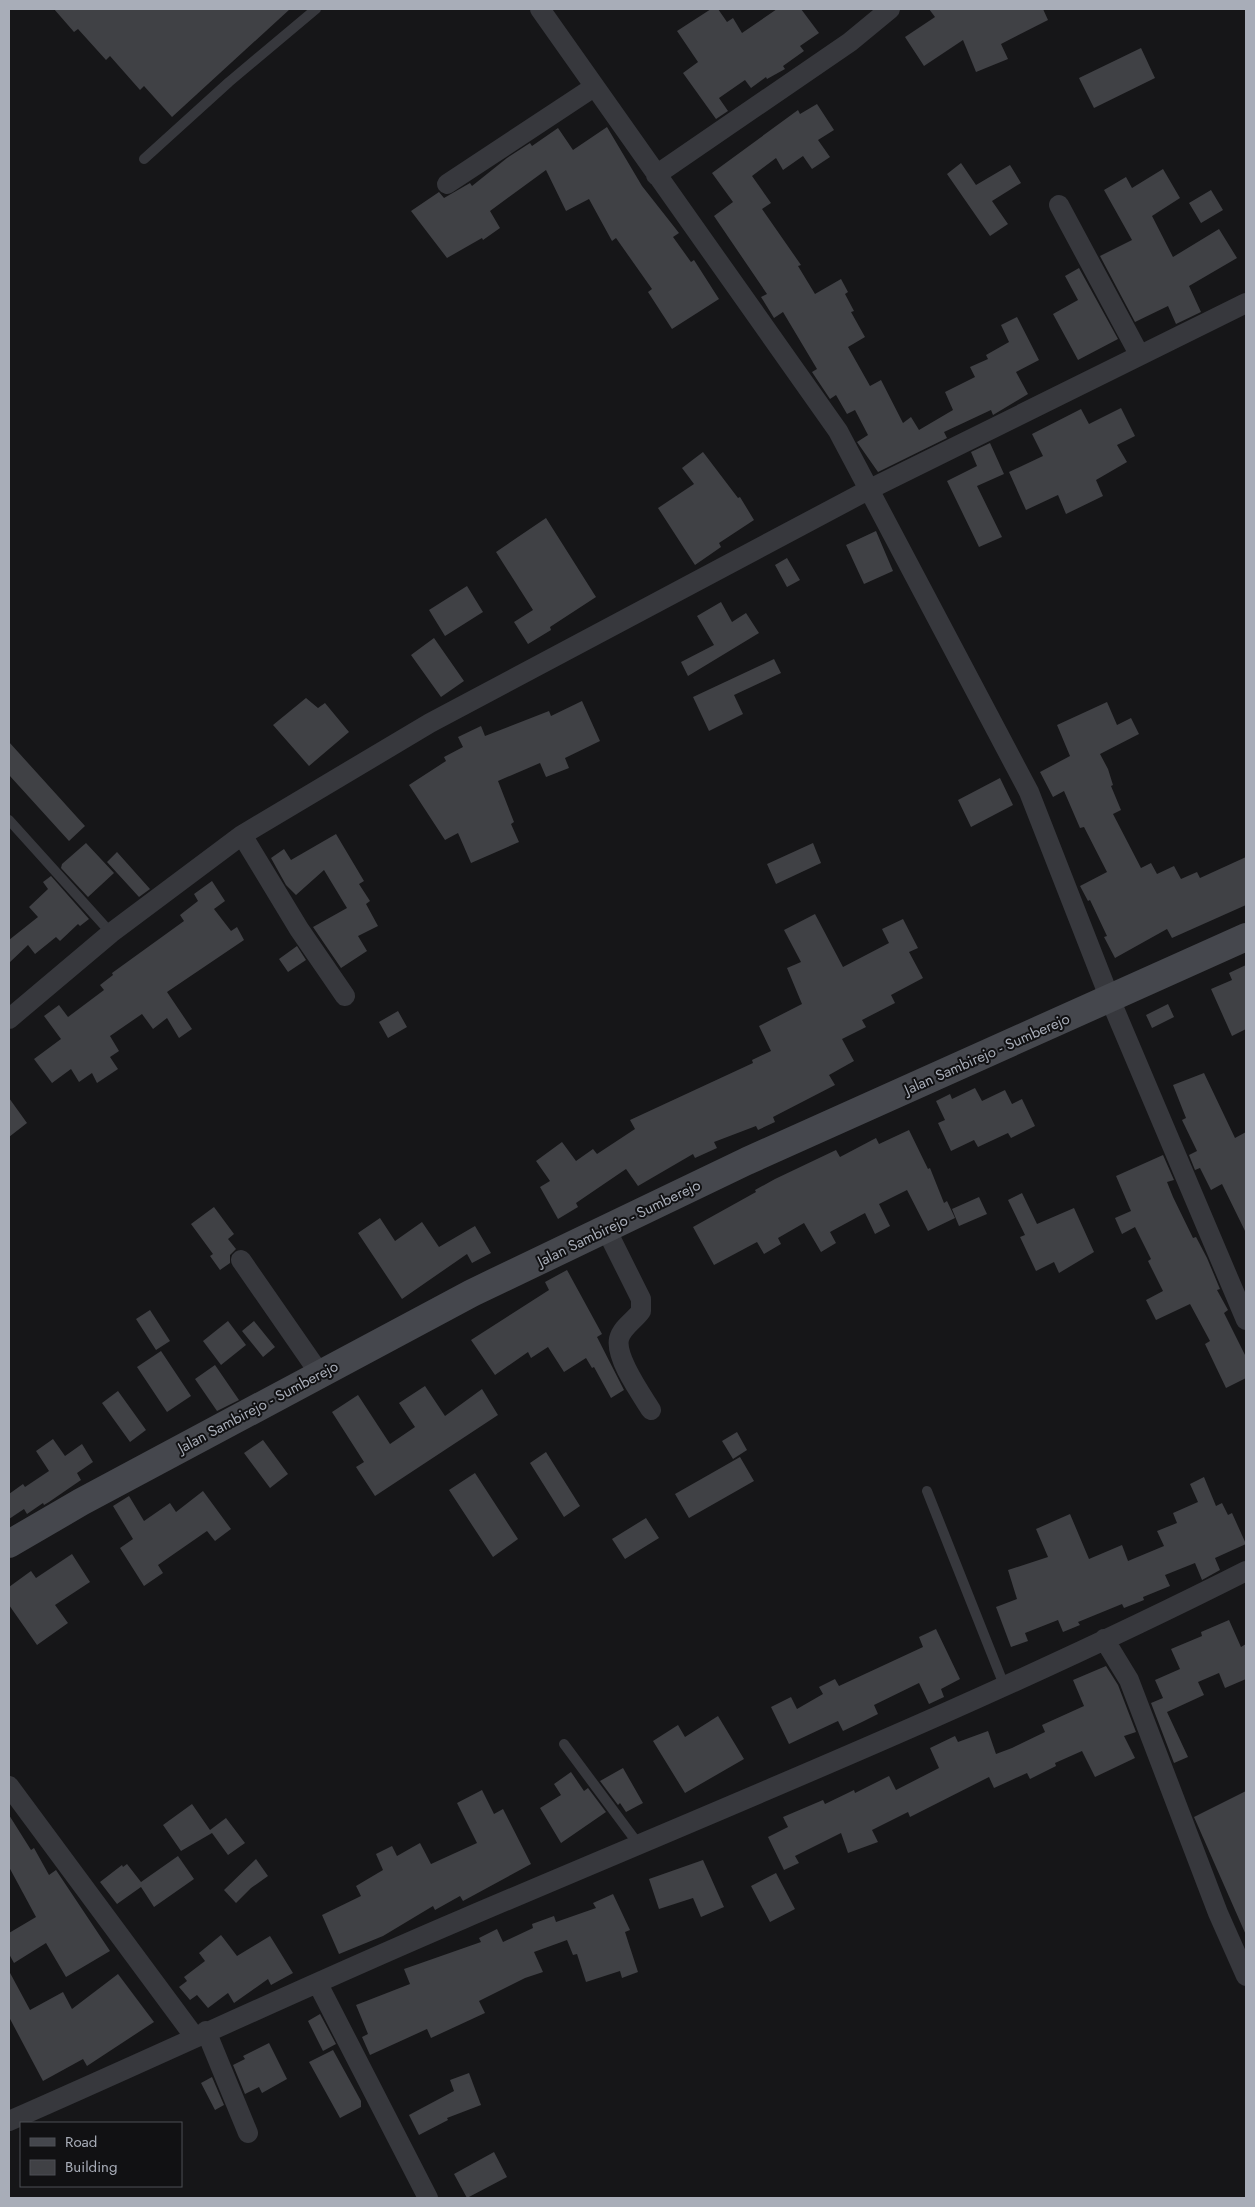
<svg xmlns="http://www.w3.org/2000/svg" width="1255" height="2207" viewBox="0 0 1255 2207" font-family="Jost,sans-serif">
<rect width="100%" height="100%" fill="#161618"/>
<path fill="#404145" d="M54,9H290L172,117L144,86L140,90L110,56L106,60L78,29L74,32Z
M711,9H718L727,22L733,18L742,33L777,9H801L819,33L800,46L804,51L783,66L785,69L767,79L766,77L751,88L745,80L719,98L728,111L716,119L683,73L698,62L677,31Z
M929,9H1043L1048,20L1001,44L1008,59L976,72L963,40L924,66L905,37L935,17Z
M1141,48L1155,78L1094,108L1079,78Z
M817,104L834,130L818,140L830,157L812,169L803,156L783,170L776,158L752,176L771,203L762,209L801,265L798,266L815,294L841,279L848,292L845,294L854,311L851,312L865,337L848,347L870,386L881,380L903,423L911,417L919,430L953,410L945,392L975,377L970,367L988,359L986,355L1009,342L1001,325L1017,317L1039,360L1016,372L1028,394L993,415L991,410L944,432L947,438L878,472L857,442L868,435L855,410L847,414L836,395L830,399L812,372L817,369L783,312L774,318L761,297L767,294L714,216L733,202L712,173L798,110L800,114Z
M607,127L642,186L679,233L673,237L691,262L694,260L719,299L672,329L648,292L652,289L616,238L612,241L589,199L566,211L546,170L490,211L500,228L483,240L482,238L447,258L411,211L439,192L444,198L470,183L472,186L507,158L530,143L532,146L558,128L573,150Z
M961,163L976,185L1010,165L1021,183L992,201L1008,224L990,236L947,174Z
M1163,169L1180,198L1152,216L1173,257L1219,229L1237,258L1189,286L1201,312L1176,324L1168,306L1135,322L1100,256L1132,240L1104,190L1126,177L1132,188Z
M1211,190L1223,210L1201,223L1189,203Z
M1079,268L1118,339L1078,360L1053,314L1078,300L1065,276Z
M1121,408L1135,436L1117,445L1127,462L1096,480L1103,496L1066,514L1058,495L1026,510L1009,472L1043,456L1032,434L1081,409L1089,424Z
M990,443L1004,474L977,486L1002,537L979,547L947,481L977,466L971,452Z
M703,452L738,498L740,497L754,520L719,543L721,547L695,565L658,508L694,484L682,468Z
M546,518L596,597L550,627L551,630L528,644L514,622L533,610L496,552Z
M876,531L893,571L864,584L846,545Z
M787,558L800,580L787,587L775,565Z
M467,586L483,612L445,636L429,610Z
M721,602L732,622L746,613L759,633L688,676L681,662L714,645L697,616Z
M434,638L464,681L441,697L411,655Z
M774,659L781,673L734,695L743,714L709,731L693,697Z
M306,698L318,708L325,703L349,732L309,766L273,725Z
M582,701L600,741L565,758L569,768L546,777L540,763L498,781L514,822L511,824L519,842L471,863L458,833L445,840L409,785L446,761L444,757L463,747L458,737L481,726L485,736L549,711L551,716Z
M1107,702L1117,725L1131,718L1139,734L1100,754L1108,769L1113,785L1111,786L1121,810L1113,814L1141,868L1151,863L1157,874L1174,866L1181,879L1197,872L1200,878L1246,857V905L1172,938L1167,929L1115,958L1104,937L1107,936L1090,900L1088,901L1080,886L1107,872L1084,827L1080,828L1064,791L1053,797L1040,772L1070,756L1057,725Z
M9,742L85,826L69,841L9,775Z
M1000,778L1013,805L971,827L958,800Z
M336,834L364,881L359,884L370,901L366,904L378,926L358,936L367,951L341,968L313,927L347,908L324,870L296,895L286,885L271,858L284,849L291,860Z
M86,843L114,873L88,897L61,868L62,864Z
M813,843L821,863L776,884L767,864Z
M117,852L150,889L139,897L107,862Z
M51,876L89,919L80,926L78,924L60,941L56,937L35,954L28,945L9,963V940L38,917L29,907L48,889L43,882Z
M212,881L225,901L214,909L231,931L237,927L244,940L167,992L192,1029L179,1038L167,1018L153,1029L142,1014L110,1036L119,1051L110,1057L118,1069L97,1083L92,1073L79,1082L71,1069L52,1083L34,1059L61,1039L44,1016L59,1005L68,1017L104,990L100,985L113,975L112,973L184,921L180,915L198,901L194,894Z
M815,914L843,967L889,943L882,929L903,919L918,948L909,952L923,978L891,995L895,1003L862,1020L866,1027L842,1039L854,1061L829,1075L835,1085L773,1117L775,1122L758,1130L756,1126L714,1142L717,1148L695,1158L693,1154L638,1186L626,1169L576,1203L578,1207L558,1219L540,1187L550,1181L536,1161L562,1142L576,1161L593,1149L597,1154L635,1129L630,1120L753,1063L752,1060L771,1051L759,1026L802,1004L787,968L801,962L784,930Z
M297,946L306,960L288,972L279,959Z
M1246,965V1029L1232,1036L1211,989L1232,980L1229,973Z
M1168,1004L1174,1017L1152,1028L1146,1015Z
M398,1011L407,1027L388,1038L379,1022Z
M1204,1073L1235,1138L1246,1132V1233L1222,1184L1211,1190L1200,1168L1195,1170L1189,1155L1197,1151L1182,1120L1186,1118L1173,1085Z
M975,1088L982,1101L1005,1090L1012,1104L1022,1099L1035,1126L1011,1138L1008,1133L978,1147L974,1140L951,1151L938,1123L945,1120L936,1101L950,1094L952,1099Z
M9,1098L27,1123L9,1137Z
M909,1130L928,1169L930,1168L944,1203L947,1201L955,1218L928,1231L907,1190L879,1204L890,1226L875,1234L865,1213L830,1232L836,1243L821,1252L804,1223L778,1238L781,1244L764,1254L757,1242L714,1265L693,1227L756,1192L755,1190L775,1179L836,1150L840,1157L876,1138L879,1144Z
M1163,1155L1174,1180L1167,1182L1173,1197L1193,1238L1196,1237L1207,1258L1220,1289L1217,1290L1228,1310L1224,1313L1246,1357V1378L1226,1388L1205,1344L1210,1341L1190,1304L1156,1320L1146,1300L1163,1291L1148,1261L1151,1259L1135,1227L1122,1234L1115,1218L1131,1211L1116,1176Z
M1022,1193L1037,1224L1074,1208L1094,1252L1059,1273L1054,1262L1036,1271L1020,1237L1025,1235L1008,1200Z
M979,1197L987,1214L959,1226L952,1209Z
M214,1207L234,1234L228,1239L236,1249L230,1255V1263L220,1270L210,1256L213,1254L191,1224Z
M380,1218L395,1241L422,1222L439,1247L475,1226L491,1253L472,1263L467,1254L402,1299L358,1233Z
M567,1270L602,1334L597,1337L624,1390L611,1398L594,1367L592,1368L586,1358L564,1372L548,1347L531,1358L528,1352L495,1375L471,1340L549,1290L545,1282Z
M150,1310L170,1341L156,1350L136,1319Z
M228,1321L246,1345L221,1365L203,1341Z
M254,1321L275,1347L263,1357L242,1331Z
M161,1351L191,1396L167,1412L137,1367Z
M215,1365L239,1400L217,1411L195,1379Z
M425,1386L445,1416L482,1389L498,1415L375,1496L356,1467L364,1462L332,1412L358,1395L390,1444L415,1427L399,1403Z
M118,1391L146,1430L130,1442L102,1403Z
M737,1432L747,1450L733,1459L722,1441Z
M53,1439L65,1456L82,1444L93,1462L77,1473L81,1480L49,1502L44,1505L43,1503L27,1514L24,1509L9,1519V1494L23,1484L25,1487L49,1471L36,1451Z
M263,1440L288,1474L270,1488L244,1453Z
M546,1452L580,1506L564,1517L530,1463Z
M740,1457L754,1481L689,1518L675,1494Z
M475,1473L518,1539L493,1557L449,1490Z
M1204,1477L1216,1506L1222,1503L1228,1515L1232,1513L1246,1544L1215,1558L1220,1570L1202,1580L1195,1563L1165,1575L1170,1586L1143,1597L1144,1600L1124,1608L1122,1604L1078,1622L1080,1625L1063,1632L1058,1620L1025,1633L1028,1641L1011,1647L996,1607L1017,1599L1008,1570L1048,1557L1036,1529L1070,1514L1089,1559L1122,1545L1128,1561L1164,1546L1157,1531L1177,1523L1173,1513L1198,1502L1190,1484Z
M203,1491L231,1529L215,1541L207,1531L158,1565L163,1573L144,1586L120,1548L133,1539L113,1506L129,1496L144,1521L170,1503L176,1512Z
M646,1518L659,1538L625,1559L612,1539Z
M72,1554L90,1582L55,1605L68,1623L37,1645L9,1605V1587L31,1571L36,1578Z
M1229,1620L1241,1647L1246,1644V1679L1225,1688L1219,1673L1198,1682L1204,1695L1167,1712L1188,1757L1174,1763L1151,1703L1163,1698L1155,1680L1180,1669L1171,1649L1202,1636L1201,1632Z
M936,1629L960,1679L941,1689L944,1697L929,1704L919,1683L874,1705L878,1714L862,1722L843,1731L838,1721L789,1744L771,1707L791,1697L797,1709L823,1694L819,1687L835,1679L839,1686L923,1647L919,1637Z
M1106,1666L1118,1685L1136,1732L1124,1736L1135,1758L1095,1777L1082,1751L1055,1763L1056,1766L1030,1779L1027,1773L994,1788L989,1777L910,1817L908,1812L872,1830L878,1842L848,1853L841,1833L795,1856L799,1863L784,1870L768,1837L788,1827L783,1817L823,1800L825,1804L854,1790L855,1793L889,1776L896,1790L939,1768L930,1748L955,1736L958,1742L988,1731L996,1754L1012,1748L1045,1732L1042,1725L1084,1706L1073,1680Z
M718,1716L744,1759L685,1793L653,1741L678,1725L685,1737Z
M623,1768L643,1803L626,1812L620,1803L618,1805L600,1781Z
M571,1772L584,1791L588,1788L606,1812L561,1843L540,1808L561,1795L554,1784Z
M482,1790L494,1814L503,1809L531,1864L463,1901L460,1896L435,1910L433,1906L383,1936L339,1954L322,1915L361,1896L356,1886L383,1870L376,1854L392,1846L397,1856L420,1843L431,1864L477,1843L457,1803Z
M1246,1791V1935L1194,1817Z
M192,1804L210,1830L226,1818L245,1843L228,1855L212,1833L181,1851L163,1825Z
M9,1815L31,1850L34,1848L49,1875L56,1870L110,1951L66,1977L46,1943L14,1963L9,1954V1933L36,1917L9,1867Z
M178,1856L194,1879L154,1907L141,1887L117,1904L100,1882L122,1865L123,1867L127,1864L141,1882Z
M256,1859L268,1876L251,1888L236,1903L224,1890Z
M703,1860L724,1907L701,1917L693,1898L659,1909L649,1879Z
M776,1873L795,1909L770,1922L751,1886Z
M613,1894L630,1930L625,1932L638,1972L622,1978L620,1971L586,1982L577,1954L573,1955L567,1940L534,1952L543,1972L525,1978L479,2001L485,2013L431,2038L427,2029L370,2055L362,2037L368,2034L356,2005L410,1984L404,1969L481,1942L479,1938L497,1929L503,1942L533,1928L532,1924L554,1916L556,1922L596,1908L593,1903Z
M221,1935L237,1956L270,1936L293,1973L271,1985L268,1979L234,2003L228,1993L208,2008L197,1995L190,2000L179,1987L187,1981L184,1977L205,1961L199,1953Z
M9,1971L30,2010L63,1992L72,2009L118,1974L154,2022L87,2066L83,2059L43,2081L9,2017Z
M320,2014L336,2044L323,2051L308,2021Z
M269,2043L287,2079L262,2093L259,2087L245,2094L233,2065L245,2059L243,2056Z
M333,2050L361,2101V2107L340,2118L309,2062Z
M469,2073L481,2105L447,2118L448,2120L419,2135L409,2115L454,2091L450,2080Z
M212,2077L224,2105L215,2110L201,2083Z
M494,2152L507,2177L467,2198L454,2174Z"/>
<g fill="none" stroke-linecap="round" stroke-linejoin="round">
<path stroke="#37383d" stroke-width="10" d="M144,159L229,82L316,9
M9,820L111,933
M927,1491L1004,1685
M564,1744L639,1845"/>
<path stroke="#37383d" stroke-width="20" d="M540,9L838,431L1029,792L1110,999L1246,1320
M656,175L850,42L890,9
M447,184L594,87
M1059,205L1139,354
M242,835L299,929L345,996
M9,1019L111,933L242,835L430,723L870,489L1246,303
M606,1229L641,1299V1311C635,1320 622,1327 619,1339C615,1358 641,1394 651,1410
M241,1260L320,1374
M1104,1639L1129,1680L1218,1913L1246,1976
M9,1786L194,2036
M318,1984L428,2198
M206,2031L248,2133
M9,2121C160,2055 310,1984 463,1919C725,1807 991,1700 1246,1571"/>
<path stroke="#45474d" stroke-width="28" d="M9,1544L81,1502L472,1293L747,1161L1246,937"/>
</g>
<g text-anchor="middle" stroke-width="4" stroke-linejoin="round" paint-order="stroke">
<g font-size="15" fill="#a8adb8" stroke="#111113">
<text transform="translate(987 1054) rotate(-24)" y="5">Jalan Sambirejo - Sumberejo</text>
<text transform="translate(619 1223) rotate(-26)" y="5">Jalan Sambirejo - Sumberejo</text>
<text transform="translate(258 1407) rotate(-28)" y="5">Jalan Sambirejo - Sumberejo</text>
</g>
</g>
<rect width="1255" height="2207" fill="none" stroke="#a8adb8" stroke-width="20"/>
<rect x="20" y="2122" width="162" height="65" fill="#111113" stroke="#4d4f55"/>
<rect x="30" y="2138" width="25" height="8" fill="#45474d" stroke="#4d4f55"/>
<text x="65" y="2147" font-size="15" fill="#a8adb8">Road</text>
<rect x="30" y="2160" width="25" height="15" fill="#404145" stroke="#4d4f55"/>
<text x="65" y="2172" font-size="15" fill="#a8adb8">Building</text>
</svg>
